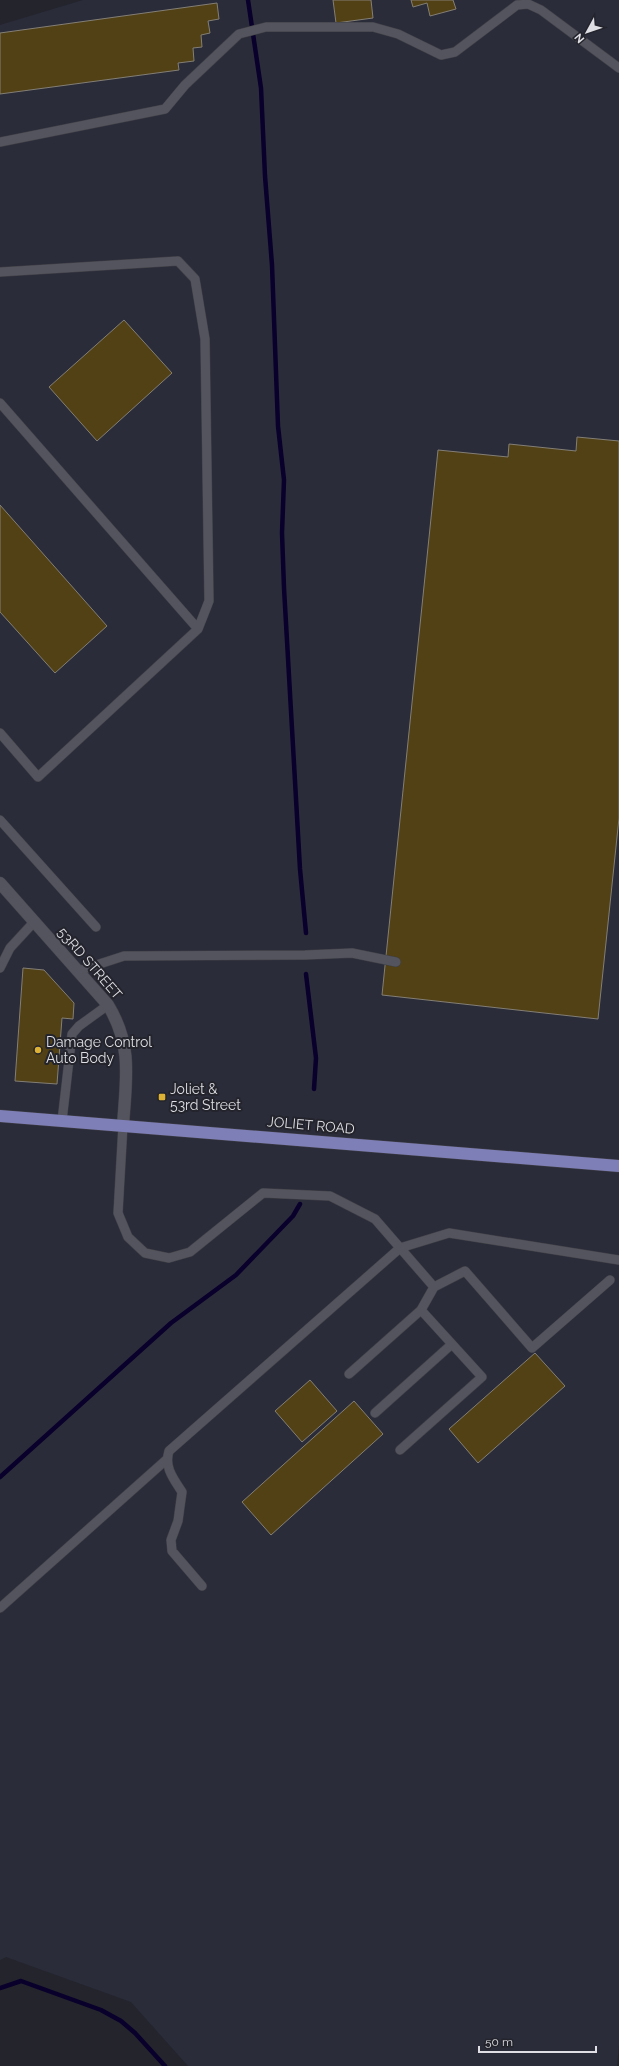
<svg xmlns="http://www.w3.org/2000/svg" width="619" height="2066" viewBox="0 0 619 2066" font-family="Raleway,sans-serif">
<rect width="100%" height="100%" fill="#23242c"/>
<path fill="#2b2c3a" d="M83,0H619V2045L617,2066H188L131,2002L6,1957L0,1960V25Z"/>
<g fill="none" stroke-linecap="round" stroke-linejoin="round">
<path stroke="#09012b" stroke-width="4.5" d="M248,0L261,88L265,176L272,265L278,426L284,480L282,533L284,588L300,869L306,933
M306,974L316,1058L314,1089
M0,1477L171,1323L236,1275L293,1216L300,1204
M0,1988L21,1981L101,2010L121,2021L135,2033L165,2066"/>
</g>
<path fill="#524114" stroke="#837f76" d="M333,0H371L373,18L336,23Z
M411,0H453L456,9L430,16L427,3L413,7Z
M217,3L219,19L208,21L210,33L201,35L202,47L193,48L194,61L178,63L179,70L0,94V33Z
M124,320L172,373L97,441L49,387Z
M577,437L619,441V818L598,1019L382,995L438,450L508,457L509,444L576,451Z
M0,505L107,626L55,673L0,612Z
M23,968L44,970L74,1003L73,1019L62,1018L57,1084L15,1081Z
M535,1353L565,1386L478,1463L449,1429Z
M310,1380L337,1411L302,1442L275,1411Z
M354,1401L383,1434L271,1535L242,1502Z"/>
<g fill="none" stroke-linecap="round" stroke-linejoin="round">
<defs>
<path id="lane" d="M0,142L165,109L185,85L239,34L266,27H373L398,34L441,55L455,52L517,5L528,4L541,10L619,68
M0,272L178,261L195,279L205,339L209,601L198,629
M0,403L198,629L38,777L0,733
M0,820L96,927
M0,968L10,948L34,922
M78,971L124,956L305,955L352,953L396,962
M62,1121L72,1034L79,1026L108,1005
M123,1125L118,1213L128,1237L145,1253L169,1258L190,1252L263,1193L330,1196L375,1219L434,1287L465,1271L532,1348L610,1280
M349,1374L421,1310
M375,1413L452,1344
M400,1450L482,1377L421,1310L434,1287
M202,1586L172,1551L171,1540L178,1521L182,1492C173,1478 164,1467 169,1451L400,1248L449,1233L619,1260
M0,1608L166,1460"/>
<path id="street" d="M0,883L108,1005C133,1046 126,1080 123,1125"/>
<path id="primary" d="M0,1116L619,1166"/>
</defs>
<use href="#lane" stroke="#3f3f46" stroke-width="10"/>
<use href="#street" stroke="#3f3f46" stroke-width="13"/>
<use href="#primary" stroke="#3f3f46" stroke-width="13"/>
<use href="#lane" stroke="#53545d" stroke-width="9"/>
<use href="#street" stroke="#53545d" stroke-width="12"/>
<use href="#primary" stroke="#7f7fb7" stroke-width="12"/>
</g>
<g fill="#ddb133" stroke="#23242c" stroke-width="1.5">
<circle cx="38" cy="1050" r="4"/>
<rect x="158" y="1093" width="8" height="8" rx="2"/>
</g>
<g text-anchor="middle" stroke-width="4" stroke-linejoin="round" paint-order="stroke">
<g font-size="14" fill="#dedee4" stroke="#23242c">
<text transform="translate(90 963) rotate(49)" y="5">53RD STREET</text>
<text transform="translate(311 1125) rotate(5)" y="5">JOLIET ROAD</text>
</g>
<g font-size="14" fill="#dedee4" stroke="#23242c" text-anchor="start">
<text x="46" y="1047">Damage Control<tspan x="46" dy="16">Auto Body</tspan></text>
<text x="170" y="1094">Joliet &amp;<tspan x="170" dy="16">53rd Street</tspan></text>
</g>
</g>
<g transform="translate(587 32) rotate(230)" stroke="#23242c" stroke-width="3" paint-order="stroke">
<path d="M0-3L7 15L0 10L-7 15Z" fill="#dedee4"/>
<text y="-6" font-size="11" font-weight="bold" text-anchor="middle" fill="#dedee4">N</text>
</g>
<path d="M479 2046v6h117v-6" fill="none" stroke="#dedee4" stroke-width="2"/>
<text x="485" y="2046" font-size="12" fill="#dedee4" stroke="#23242c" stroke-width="3" paint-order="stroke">50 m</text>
</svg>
